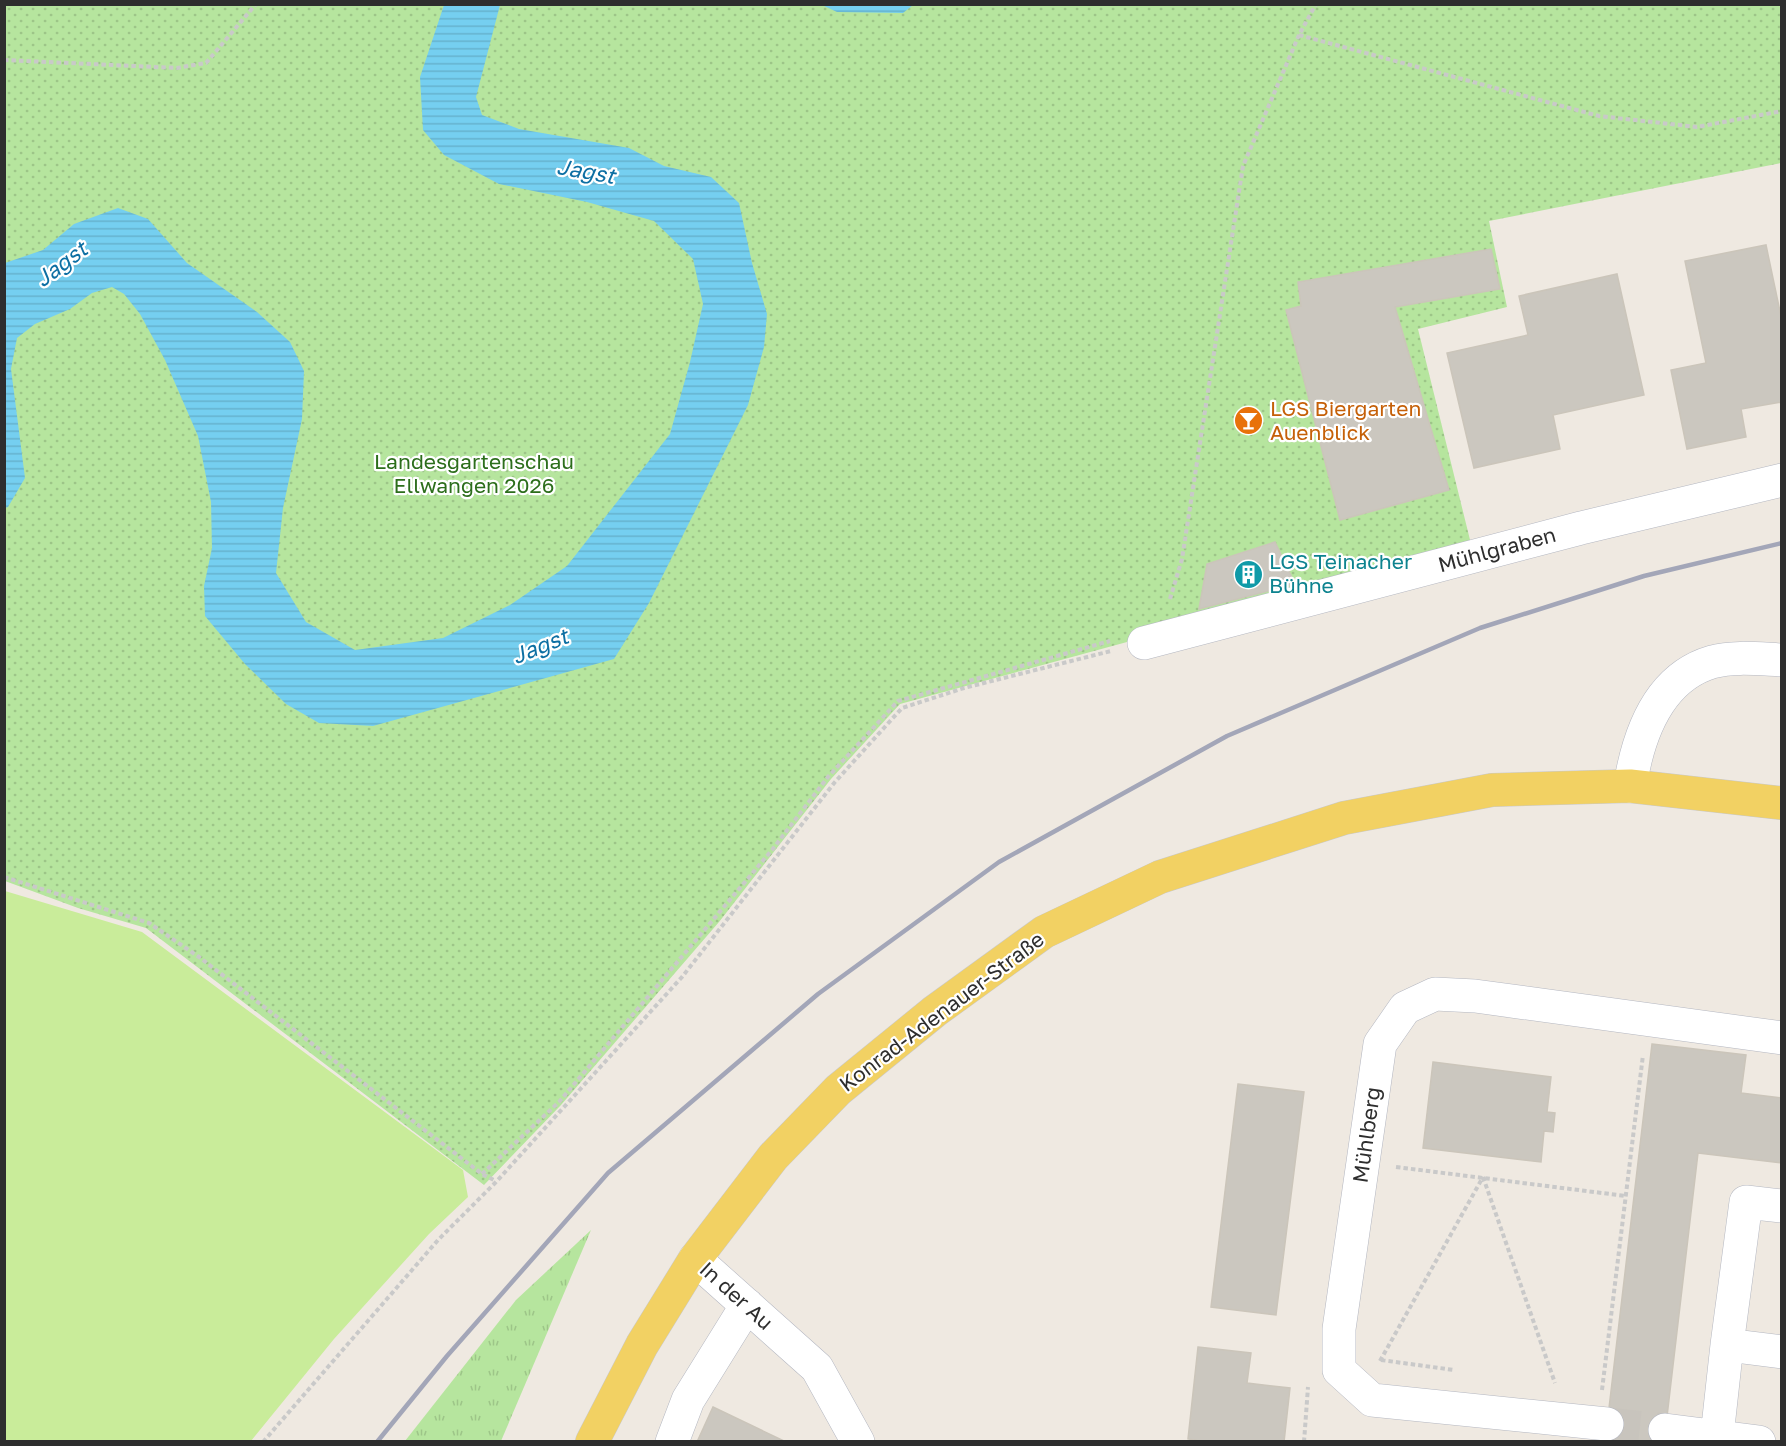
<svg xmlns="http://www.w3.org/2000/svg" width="1786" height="1446" viewBox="0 0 1786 1446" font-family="'Golos Text',sans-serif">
<defs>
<pattern id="grass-tufts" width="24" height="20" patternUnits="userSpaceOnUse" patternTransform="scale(1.5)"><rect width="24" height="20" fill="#b6e59e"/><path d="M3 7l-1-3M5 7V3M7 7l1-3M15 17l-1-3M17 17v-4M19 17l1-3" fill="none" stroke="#9dc588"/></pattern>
<pattern id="park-dots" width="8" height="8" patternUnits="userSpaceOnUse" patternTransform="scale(1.5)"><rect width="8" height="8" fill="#b6e59e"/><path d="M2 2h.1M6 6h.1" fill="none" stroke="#9dc588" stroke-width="1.8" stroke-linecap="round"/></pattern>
<pattern id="water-rules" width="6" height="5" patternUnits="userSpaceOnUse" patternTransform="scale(1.5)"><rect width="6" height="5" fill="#75cff0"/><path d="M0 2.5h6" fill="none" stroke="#66b2ce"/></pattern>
</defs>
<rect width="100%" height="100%" fill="#efe9e1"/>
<path fill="url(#grass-tufts)" d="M591,1230L501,1441H405L516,1300Z"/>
<path fill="url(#park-dots)" d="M4,5H1781V163L1489,221L1507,307L1418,329L1472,548L900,704L831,779L719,922L561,1105L484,1185L146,928L78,908L5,881Z"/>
<path fill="#c9ec9a" d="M5,891L142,932L463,1170L468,1197L429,1234L334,1339L251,1441H5Z"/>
<path fill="url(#water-rules)" d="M444,5H500L476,97L482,115L519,129L629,148L664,166L711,177L739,203L752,263L767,314L764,347L748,405L649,603L614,659L373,726L319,723L286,704L245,664L205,616L204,586L212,548L211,502L198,436L165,360L140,314L124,294L112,287L92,293L70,309L35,324L17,338L11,369L25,478L8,507L5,508V263L43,250L74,224L118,208L148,219L187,263L257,312L290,342L304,371L302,419L283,508L276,573L306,622L355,650L443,638L510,605L567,566L670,434L690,362L703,304L693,259L654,221L587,202L499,184L444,155L423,130L420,77Z
M822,5H913L903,13L837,12Z"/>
<path fill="#cbc7bf" stroke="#cbc5ba" stroke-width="1.5" d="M1766,245L1782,321V402L1741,409L1746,437L1687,449L1671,370L1706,363L1685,261Z
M1491,249L1500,289L1395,307L1449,490L1340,520L1286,310L1301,306L1298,282Z
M1617,274L1644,395L1553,415L1560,449L1474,468L1447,353L1528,335L1519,296Z
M1275,542L1295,584L1199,609L1207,564Z
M1652,1044L1746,1055L1741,1093L1782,1098V1163L1698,1153L1664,1442H1605Z
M1433,1062L1551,1077L1547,1112L1555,1113L1553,1132L1544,1131L1541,1162L1423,1148Z
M1238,1084L1304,1092L1276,1315L1211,1307Z
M1198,1347L1251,1353L1247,1383L1290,1388L1284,1442H1205L1188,1439Z
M713,1407L786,1442H697Z"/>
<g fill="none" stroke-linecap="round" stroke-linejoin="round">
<path stroke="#c8c4bd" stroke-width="33" stroke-dasharray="33 16" stroke-linecap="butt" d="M1607,1424L1665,1430"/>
<defs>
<path id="minor" d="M1144,643L1581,528L1782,480
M1630,786C1638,736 1658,678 1712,662C1734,656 1759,659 1782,660
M695,1259L817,1368L858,1442
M1727,1345L1746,1202L1782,1206
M1607,1424L1372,1400L1339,1370V1329L1380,1044L1405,1008L1435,994L1475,996L1782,1038
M1665,1430L1759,1442
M1717,1436L1727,1345L1782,1352
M672,1442L688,1400L747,1305"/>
<path id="major" d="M592,1442L642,1345L695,1259L773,1157L838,1090L935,1011L1044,932L1160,877L1344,818L1492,790L1630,786L1782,803"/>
</defs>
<use href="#minor" stroke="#b4b7c1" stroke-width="34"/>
<use href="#major" stroke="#c9c9c9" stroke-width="34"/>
<path stroke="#c9c9c9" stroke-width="4" stroke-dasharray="4.5 3" stroke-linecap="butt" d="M1299,35L1599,116L1697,127L1782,111
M4,60L177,68L206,63L256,4
M1170,599L1182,559L1243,166L1299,35L1316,4
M4,877L149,923L199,957L482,1174L496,1181
M1396,1167L1626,1196
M482,1174L559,1102L772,850L828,777L898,701L1110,641
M1483,1177L1555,1383
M1381,1360L1454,1370
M1380,1361L1483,1177
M1602,1390L1643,1055
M263,1442L438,1240L496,1182L682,977L835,782L902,708L964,688L1111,651
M1304,1442L1308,1387"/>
<use href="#minor" stroke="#fff" stroke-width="33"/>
<use href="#major" stroke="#f2d163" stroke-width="33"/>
<path stroke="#a3a6b8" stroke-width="4.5" d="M377,1442L447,1356L608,1173L818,994L999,862L1227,736L1480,628L1644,576L1782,543"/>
</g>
<defs>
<symbol id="bar-disc" viewBox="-11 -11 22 22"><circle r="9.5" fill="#e8710a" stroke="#fff"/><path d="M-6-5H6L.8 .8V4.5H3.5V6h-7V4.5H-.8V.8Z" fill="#fff"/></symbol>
<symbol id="building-disc" viewBox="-11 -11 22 22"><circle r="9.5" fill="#0f9aa8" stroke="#fff"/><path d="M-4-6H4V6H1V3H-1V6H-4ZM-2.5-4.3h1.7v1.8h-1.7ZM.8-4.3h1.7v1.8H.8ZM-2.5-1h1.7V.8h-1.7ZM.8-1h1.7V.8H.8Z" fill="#fff"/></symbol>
</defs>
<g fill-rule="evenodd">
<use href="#bar-disc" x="1232" y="404" width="33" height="33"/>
<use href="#building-disc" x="1232" y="558" width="33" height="33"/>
</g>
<g text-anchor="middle" stroke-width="4.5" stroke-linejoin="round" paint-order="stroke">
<g font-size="21" fill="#c56008" stroke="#fff" text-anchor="start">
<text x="1270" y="416">LGS Biergarten<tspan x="1270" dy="24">Auenblick</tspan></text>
</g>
<g font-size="21" fill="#2c6e1b" stroke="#fff">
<text x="474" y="469">Landesgartenschau<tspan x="474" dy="24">Ellwangen 2026</tspan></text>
</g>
<g font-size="21" fill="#2e2e2e" stroke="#fff">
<text transform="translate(1497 550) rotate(-15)" y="7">Mühlgraben</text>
<text transform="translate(942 1012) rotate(-37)" y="7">Konrad-Adenauer-Straße</text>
<text transform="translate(1367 1135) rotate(-82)" y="7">Mühlberg</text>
<text transform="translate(736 1296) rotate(42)" y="7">In der Au</text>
</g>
<g font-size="21" fill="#0d838f" stroke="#fff" text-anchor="start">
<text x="1269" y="569">LGS Teinacher<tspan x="1269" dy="24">Bühne</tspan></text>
</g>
<g font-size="22" font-style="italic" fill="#0d6fa3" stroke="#fff">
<text transform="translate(586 171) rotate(10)" y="8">Jagst</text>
<text transform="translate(61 264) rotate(-37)" y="8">Jagst</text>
<text transform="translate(540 646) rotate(-22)" y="8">Jagst</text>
</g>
</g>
<rect width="1786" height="1446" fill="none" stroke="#2e2e2e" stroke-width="12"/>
</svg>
